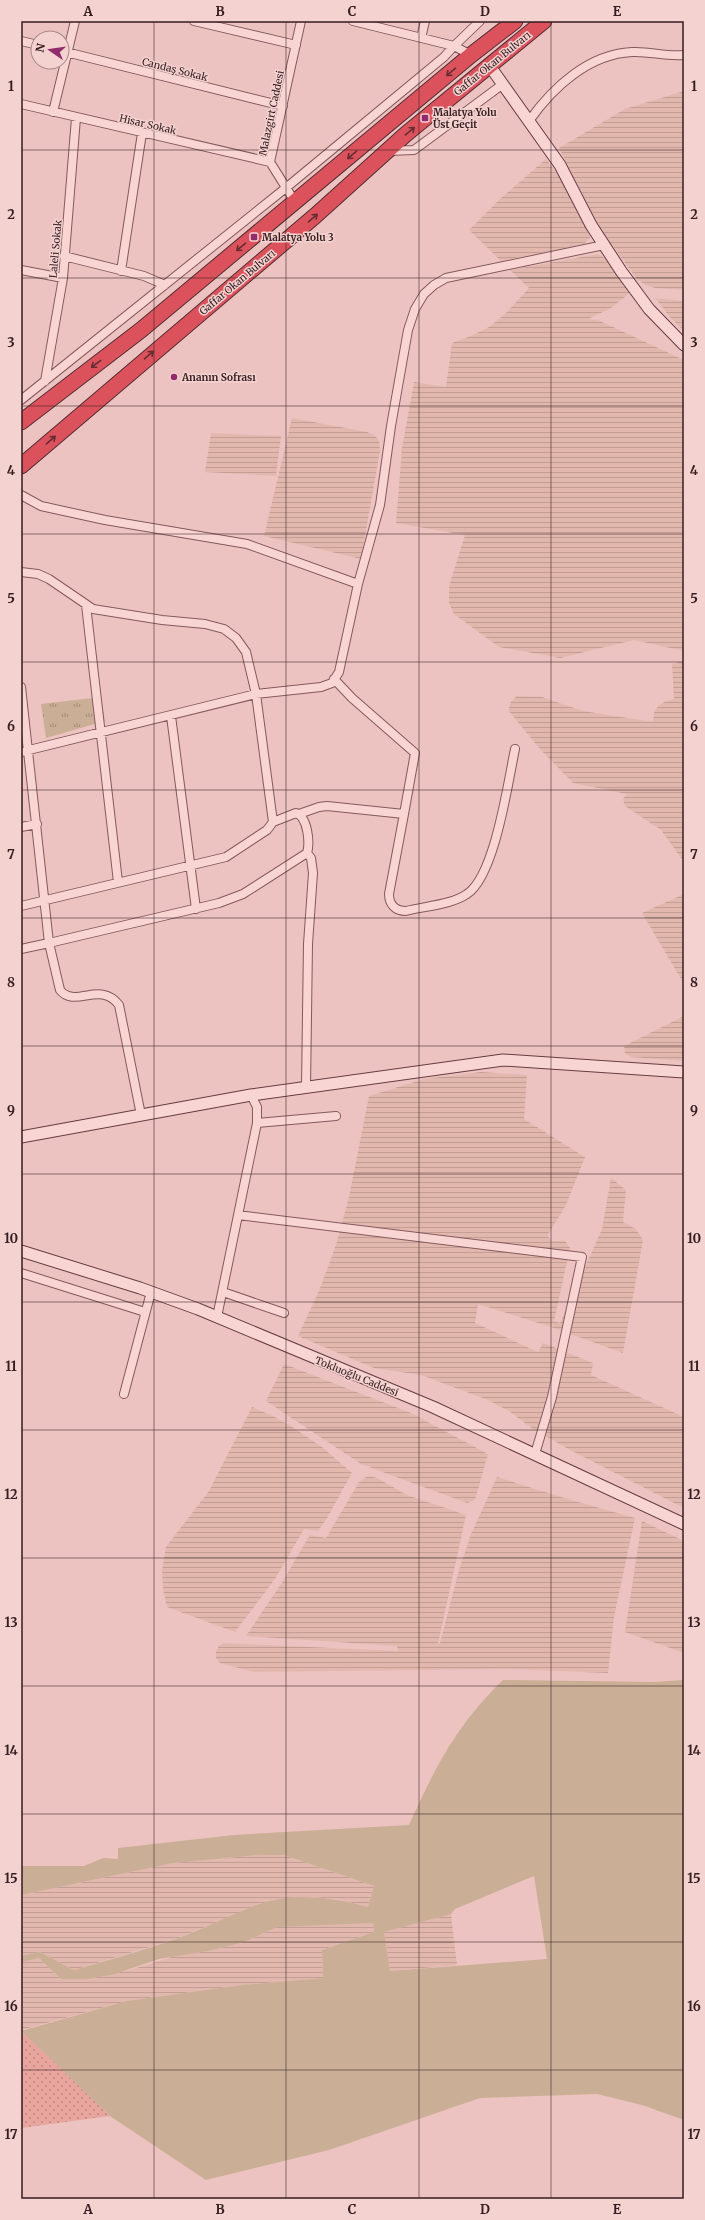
<svg xmlns="http://www.w3.org/2000/svg" width="705" height="2220" viewBox="0 0 705 2220" font-family="Merriweather,serif">
<defs>
<pattern id="farmland-rules" width="6" height="5" patternUnits="userSpaceOnUse"><rect width="6" height="5" fill="#e2b8ae"/><path d="M0 2.5h6" fill="none" stroke="#c29e95"/></pattern>
<pattern id="sand-dots" width="8" height="8" patternUnits="userSpaceOnUse"><rect width="8" height="8" fill="#e8a59e"/><path d="M2 2h.1M6 6h.1" fill="none" stroke="#bd8680" stroke-width="1.8" stroke-linecap="round"/></pattern>
<pattern id="park-tufts" width="24" height="20" patternUnits="userSpaceOnUse"><rect width="24" height="20" fill="#caae95"/><path d="M3 7l-1-3M5 7V3M7 7l1-3M15 17l-1-3M17 17v-4M19 17l1-3" fill="none" stroke="#a58d79"/></pattern>
</defs>
<rect width="100%" height="100%" fill="#ecc3c0"/>
<path fill="url(#farmland-rules)" d="M684,91V290L655,288L645,285L637,279L601,230L559,148L625,109Z
M546,159L563,182L590,233V238L584,244L501,261L469,230L500,199Z
M598,254L608,260L631,292L611,308L588,319L598,320L684,360V651L634,640L560,658L499,647L454,614L449,603V586L465,535L396,523L402,448L414,382L446,387L452,343L471,336L489,327L505,314L529,288L510,270Z
M655,298L684,301V331L670,317Z
M292,418L367,432L374,435L379,440L380,451L361,559L264,536Z
M211,433L281,436L276,476L205,472Z
M684,661V862L661,830L625,806L623,799L627,794L573,783L539,748L509,711V708L511,701L517,696L542,697L583,711L653,722L654,713L658,706L666,701L674,699L672,664Z
M684,894V984L642,913Z
M684,1016V1061L631,1057L625,1053L624,1046Z
M481,1072L527,1075L524,1119L585,1157L566,1205L547,1236L553,1241H565L570,1248L554,1321L560,1323L602,1229L611,1178L626,1190L623,1222L636,1229L643,1240L623,1353L554,1328L478,1304L475,1323L538,1352L543,1343L593,1363L591,1375L684,1417V1508L570,1450L530,1427L509,1411L488,1400L421,1375L374,1368L298,1336L319,1291L336,1245L349,1197L369,1096L424,1079Z
M284,1364L411,1413L488,1454L475,1500L467,1503L361,1464L266,1401Z
M252,1407L275,1417L291,1426L322,1447L352,1473L326,1520L318,1531L304,1529L275,1579L235,1632L167,1607L163,1589L162,1570L166,1547L209,1491Z
M368,1476L377,1478L407,1495L466,1515L438,1644L440,1643L459,1570L471,1534L497,1477L561,1497L635,1518L614,1617L608,1673L509,1669L254,1672L220,1663L216,1658V1651L219,1646L224,1643L398,1651L397,1646L246,1636L281,1584L310,1535L326,1538L359,1482Z
M642,1521L684,1541V1653L625,1632Z
M259,1855H284L374,1886L368,1907L341,1900L314,1897L289,1898L264,1903L176,1939L74,1970L40,1952L21,1956V1895L173,1863Z
M451,1914L457,1965L390,1971L384,1932Z
M349,1923H373L374,1932L322,1950L323,1978L242,1985L127,2001L21,2030V1962L39,1958L61,1979H88L130,1970L175,1956L208,1951L244,1942L277,1927Z"/>
<path fill="#caae95" fill-rule="evenodd" d="M503,1680L654,1682L684,1680V2120L642,2105L597,2094L480,2098L329,2150L206,2180L110,2116L21,2031L127,2001L242,1985L323,1978L322,1950L374,1932L373,1923L277,1927L244,1942L208,1951L159,1959L115,1974L88,1979H61L39,1958L21,1962V1956L40,1952L74,1970C108,1960 142,1951 176,1939C205,1929 233,1913 263,1903C297,1892 335,1898 368,1907L374,1886L284,1855H259L173,1863L21,1895V1866H84L103,1858L118,1859V1848L234,1835L409,1825C436,1766 455,1727 503,1680ZM534,1876L547,1959L390,1971L384,1932L451,1914L455,1909Z"/>
<path fill="url(#sand-dots)" d="M21,2031L110,2116L21,2128Z"/>
<path fill="url(#park-tufts)" d="M101,697L105,721L46,738L41,704Z"/>
<g fill="none" stroke-linecap="round" stroke-linejoin="round">
<defs>
<path id="street" d="M194,21L296,45
M353,21L454,46L480,21
M421,38L425,21
M21,41L38,45
M62,51L283,106
M21,104L270,162
M53,112L75,21
M529,121C553,87 589,54 632,52C650,51 666,57 684,55
M389,151L414,150L503,84
M295,202L270,162L301,21
M64,256L144,276L165,285
M21,270L63,278
M121,271L142,133
M45,381L63,278L76,118
M21,400L287,187L444,57L454,46L471,55
M21,495L41,506L105,520L247,544L358,584
M21,572L38,574L49,579L93,609L162,620L205,624L224,629L236,638L246,652L256,694L273,822L267,830L226,857L21,906
M86,605L118,882
M21,687L49,943L21,949
M171,716L196,909
M21,752L256,694L321,687L332,683L339,672L358,584L380,505L391,426L408,330L415,309L424,294L434,285L446,278L604,245
M299,814L319,807L327,806L404,814L415,753L352,698L334,679
M404,814L389,894C389,904 395,911 406,911C425,906 451,905 467,894C495,876 508,782 515,749
M21,827L37,824
M306,1087L308,944L313,873L311,858L307,853
M141,1115L119,1005C100,980 75,1009 60,990L49,943L219,903L243,894L307,853C310,843 308,817 296,813L273,822
M257,1123L336,1116
M238,1215L582,1257L552,1397L535,1454
M21,1273L145,1312
M223,1292L284,1313
M217,1317L257,1123V1107L251,1095
M124,1394L151,1292"/>
<path id="secondary" d="M489,65L560,165L591,225L621,271L649,309L684,345
M21,1137L251,1095L503,1060L684,1072
M21,1251L140,1288L198,1309L433,1407L684,1524"/>
<path id="highway" d="M21,422L141,330L471,55L515,21
M21,466L315,216L406,134L544,21"/>
</defs>
<use href="#street" stroke="#85595d" stroke-width="10"/>
<use href="#secondary" stroke="#673c42" stroke-width="13"/>
<use href="#highway" stroke="#532d33" stroke-width="17"/>
<use href="#street" stroke="#f8d5d3" stroke-width="8"/>
<use href="#secondary" stroke="#f8d5d3" stroke-width="11"/>
<use href="#highway" stroke="#db525c" stroke-width="15"/>
</g>
<defs><path id="oneway-shaft" d="M-6 0H5M1.5-3L5.5 0L1.5 3" fill="none" stroke-width="1.6" stroke-linecap="round" stroke-linejoin="round"/></defs>
<g stroke="#672d32">
<use href="#oneway-shaft" transform="translate(451 72) rotate(140)"/>
<use href="#oneway-shaft" transform="translate(410 131) rotate(-40)"/>
<use href="#oneway-shaft" transform="translate(352 155) rotate(140)"/>
<use href="#oneway-shaft" transform="translate(313 218) rotate(-41)"/>
<use href="#oneway-shaft" transform="translate(241 247) rotate(140)"/>
<use href="#oneway-shaft" transform="translate(149 355) rotate(-41)"/>
<use href="#oneway-shaft" transform="translate(96 364) rotate(143)"/>
<use href="#oneway-shaft" transform="translate(51 440) rotate(-41)"/>
</g>
<path fill="none" stroke="#351d20" stroke-width="1" stroke-opacity="0.55" d="M154,21V2199M286,21V2199M419,21V2199M551,21V2199M21,150H684M21,278H684M21,406H684M21,534H684M21,662H684M21,790H684M21,918H684M21,1046H684M21,1174H684M21,1302H684M21,1430H684M21,1558H684M21,1686H684M21,1814H684M21,1942H684M21,2070H684"/>
<g fill="#922a6d" stroke="#f4d2d0" stroke-width="1.5">
<rect x="421" y="114" width="8" height="8" rx="2"/>
<rect x="250" y="233" width="8" height="8" rx="2"/>
<circle cx="174" cy="377" r="4"/>
</g>
<g text-anchor="middle" stroke-width="3" stroke-linejoin="round" paint-order="stroke">
<g font-size="10" fill="#351d20" stroke="#f4d2d0">
<text transform="translate(492 63) rotate(-39)" y="4">Gaffar Okan Bulvarı</text>
<text transform="translate(175 69) rotate(14)" y="4">Candaş Sokak</text>
<text transform="translate(271 113) rotate(-78)" y="4">Malazgirt Caddesi</text>
<text transform="translate(148 124) rotate(13)" y="4">Hisar Sokak</text>
<text transform="translate(55 249) rotate(-85)" y="4">Laleli Sokak</text>
<text transform="translate(237 282) rotate(-40)" y="4">Gaffar Okan Bulvarı</text>
<text transform="translate(357 1376) rotate(22)" y="4">Tokluoğlu Caddesi</text>
</g>
<g font-size="10" font-weight="bold" fill="#351d20" stroke="#f4d2d0" text-anchor="start">
<text x="433" y="116">Malatya Yolu<tspan x="433" dy="12">Üst Geçit</tspan></text>
<text x="262" y="241">Malatya Yolu 3</text>
<text x="182" y="381">Ananın Sofrası</text>
</g>
</g>
<rect width="705" height="2220" fill="none" stroke="#f4d2d0" stroke-width="44"/>
<g transform="translate(50 50) rotate(283)"><circle r="19" fill="#f4d2d0" stroke="#a88a8a"/>
<path d="M0-3L7 15L0 10L-7 15Z" fill="#922a6d"/>
<text y="-6" font-size="11" font-weight="bold" text-anchor="middle" fill="#351d20">N</text>
</g>
<rect x="22" y="22" width="661" height="2176" fill="none" stroke="#351d20" stroke-width="1.5"/>
<g font-size="13" text-anchor="middle" font-weight="bold" fill="#351d20">
<text x="88" y="16">A</text>
<text x="220" y="16">B</text>
<text x="352" y="16">C</text>
<text x="485" y="16">D</text>
<text x="617" y="16">E</text>
<text x="11" y="91">1</text>
<text x="694" y="91">1</text>
<text x="11" y="219">2</text>
<text x="694" y="219">2</text>
<text x="11" y="347">3</text>
<text x="694" y="347">3</text>
<text x="11" y="475">4</text>
<text x="694" y="475">4</text>
<text x="11" y="603">5</text>
<text x="694" y="603">5</text>
<text x="11" y="731">6</text>
<text x="694" y="731">6</text>
<text x="11" y="859">7</text>
<text x="694" y="859">7</text>
<text x="11" y="987">8</text>
<text x="694" y="987">8</text>
<text x="11" y="1115">9</text>
<text x="694" y="1115">9</text>
<text x="11" y="1243">10</text>
<text x="694" y="1243">10</text>
<text x="11" y="1371">11</text>
<text x="694" y="1371">11</text>
<text x="11" y="1499">12</text>
<text x="694" y="1499">12</text>
<text x="11" y="1627">13</text>
<text x="694" y="1627">13</text>
<text x="11" y="1755">14</text>
<text x="694" y="1755">14</text>
<text x="11" y="1883">15</text>
<text x="694" y="1883">15</text>
<text x="11" y="2011">16</text>
<text x="694" y="2011">16</text>
<text x="11" y="2139">17</text>
<text x="694" y="2139">17</text>
<text x="88" y="2214">A</text>
<text x="220" y="2214">B</text>
<text x="352" y="2214">C</text>
<text x="485" y="2214">D</text>
<text x="617" y="2214">E</text>
</g>
</svg>
